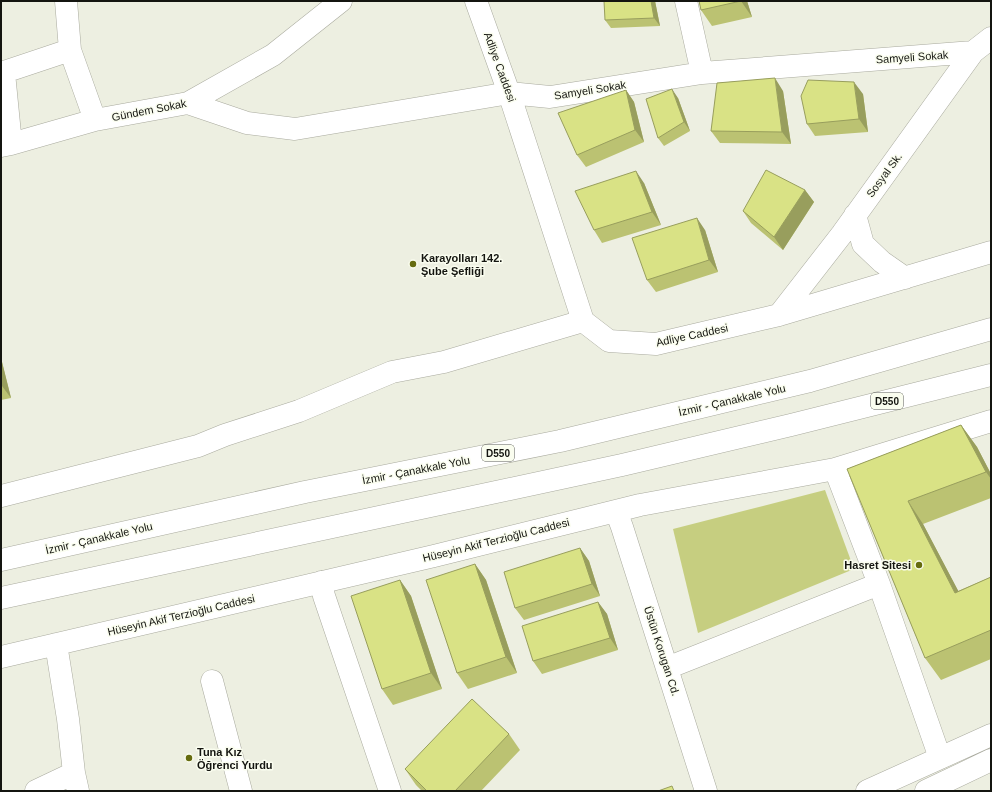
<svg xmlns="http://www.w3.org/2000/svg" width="992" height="792" viewBox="0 0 992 792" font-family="Helvetica,sans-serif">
<rect width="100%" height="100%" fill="#edefe1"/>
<path fill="#c6ce80" d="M825,490L854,569L698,633L673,529Z"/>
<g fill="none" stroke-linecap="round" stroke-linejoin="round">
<defs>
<path id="minor" d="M66,1L70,50L95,120
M476,1L509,93L583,321L609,341L656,344L779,315L991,252
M686,1L702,73
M1,73L70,50
M4,73L11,144
M188,103L247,123L295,129L509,93L550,97L702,73L973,52
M1,146L11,144L95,120L188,103L273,55L341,1
M855,215L863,244L882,262L905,278
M779,315L842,234L973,52L991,38
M835,469L879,584L940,758
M1,496L198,446L225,435L299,411L392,372L444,362L583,321
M616,511L622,527L706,791
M321,582L324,596L390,791
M56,644L68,719L74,773L78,791
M1,657L434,556L640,505L835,469L991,421
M667,668L879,584
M212,681L241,791
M36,791L74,773
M867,791L991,735
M926,791L991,760"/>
<path id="highway" d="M1,560L305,492L560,441L810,381L991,329
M1,598L622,465L791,425L991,375"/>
</defs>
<use href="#minor" stroke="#a9aa9e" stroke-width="23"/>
<use href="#highway" stroke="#a9aa9e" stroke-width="23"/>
<use href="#minor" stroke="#fff" stroke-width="22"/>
<use href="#highway" stroke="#fff" stroke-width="22"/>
</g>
<path fill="#bbc272" d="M655,1L660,26L611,28L605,20Z
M699,1H747L752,17L712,26L701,10Z
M626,90L634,102L644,142L586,167L577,155Z
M783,91L791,144L720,143L711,131Z
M863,94L868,132L815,136L807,124Z
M678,98L690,131L664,146L658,138Z
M644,183L661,225L602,243L594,230Z
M805,190L814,202L783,250L751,223L743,211Z
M705,230L718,272L656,292L647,280Z
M1,360L2,362L11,398L1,400Z
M961,425L977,447L991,474V498L923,524L958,591L991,577V659L941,680L925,658L847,469Z
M580,548L589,561L600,596L524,620L515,608Z
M475,564L486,580L517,673L468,689L457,673Z
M400,580L411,596L442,689L393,705L382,689Z
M598,602L607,614L618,650L542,674L533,661Z
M509,734L520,750L481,791H422L416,785L405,769Z"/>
<path fill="#989e5d" d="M651,1H655L660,26L654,18Z
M741,1H747L752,17Z
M775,78L783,91L791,144L782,132Z
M854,82L863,94L868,132L859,119Z
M672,89L678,98L690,131L684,122Z
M626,90L634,102L644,142L635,130Z
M636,171L644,183L661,225L652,212Z
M805,190L814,202L783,250L774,237Z
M697,218L705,230L718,272L709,260Z
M1,360L2,362L11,398L2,386L1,380Z
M961,425L977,447L991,474V479L986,472Z
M908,501L923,524L971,615L955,593Z
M580,548L589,561L600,596L592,584Z
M475,564L486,580L517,673L506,657Z
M400,580L411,596L442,689L431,673Z
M598,602L607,614L618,650L610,638Z"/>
<path fill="#d9e285" stroke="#989e5d" d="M604,1H651L654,18L605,20Z
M699,1H741L701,10Z
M775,78L782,132L711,131L717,83Z
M808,80L854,82L859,119L807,124L801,96Z
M672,89L684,122L658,138L646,99Z
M626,90L635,130L577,155L558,113Z
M766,170L805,190L774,237L743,211Z
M636,171L652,212L594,230L575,191Z
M697,218L709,260L647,280L632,238Z
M961,425L986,472L908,501L955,593L991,577V630L925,658L847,469Z
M580,548L592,584L515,608L504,572Z
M475,564L506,657L457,673L426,580Z
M400,580L431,673L382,689L351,596Z
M598,602L610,638L533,661L522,626Z
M472,699L509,734L455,791H427L405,769Z
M672,786L674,791H658Z"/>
<g fill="#656b0e" stroke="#fafdef" stroke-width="1.5">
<circle cx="413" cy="264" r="4"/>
<circle cx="919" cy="565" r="4"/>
<circle cx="189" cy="758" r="4"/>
</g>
<g text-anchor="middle" stroke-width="3" stroke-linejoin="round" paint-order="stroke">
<g fill="#fafdef" stroke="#595b53" stroke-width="1">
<rect x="871" y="393" width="32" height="16" rx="3"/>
<rect x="482" y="445" width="32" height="16" rx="3"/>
</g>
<g font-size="10" font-weight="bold" fill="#141510">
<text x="887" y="405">D550</text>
<text x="498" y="457">D550</text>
</g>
<g font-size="11" fill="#141510" stroke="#fafdef">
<text transform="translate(912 57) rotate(-4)" y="4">Samyeli Sokak</text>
<text transform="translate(500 67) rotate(70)" y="4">Adliye Caddesi</text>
<text transform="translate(590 90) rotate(-9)" y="4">Samyeli Sokak</text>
<text transform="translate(149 110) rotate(-11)" y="4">Gündem Sokak</text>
<text transform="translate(884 175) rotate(-54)" y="4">Sosyal Sk.</text>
<text transform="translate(692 335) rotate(-12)" y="4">Adliye Caddesi</text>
<text transform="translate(732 400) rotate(-13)" y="4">İzmir - Çanakkale Yolu</text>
<text transform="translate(416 470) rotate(-11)" y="4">İzmir - Çanakkale Yolu</text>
<text transform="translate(99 538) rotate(-13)" y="4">İzmir - Çanakkale Yolu</text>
<text transform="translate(496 540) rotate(-14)" y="4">Hüseyin Akif Terzioğlu Caddesi</text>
<text transform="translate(181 615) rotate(-13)" y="4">Hüseyin Akif Terzioğlu Caddesi</text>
<text transform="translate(662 651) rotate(72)" y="4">Üstün Korugan Cd.</text>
</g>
<g font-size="11" font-weight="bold" fill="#141510" stroke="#fafdef" text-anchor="start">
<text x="421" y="262">Karayolları 142.<tspan x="421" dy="13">Şube Şefliği</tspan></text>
<text x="911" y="569" text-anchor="end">Hasret Sitesi</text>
<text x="197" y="756">Tuna Kız<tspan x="197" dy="13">Öğrenci Yurdu</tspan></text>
</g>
</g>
<rect width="992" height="792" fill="none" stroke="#141510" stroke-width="4"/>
</svg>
